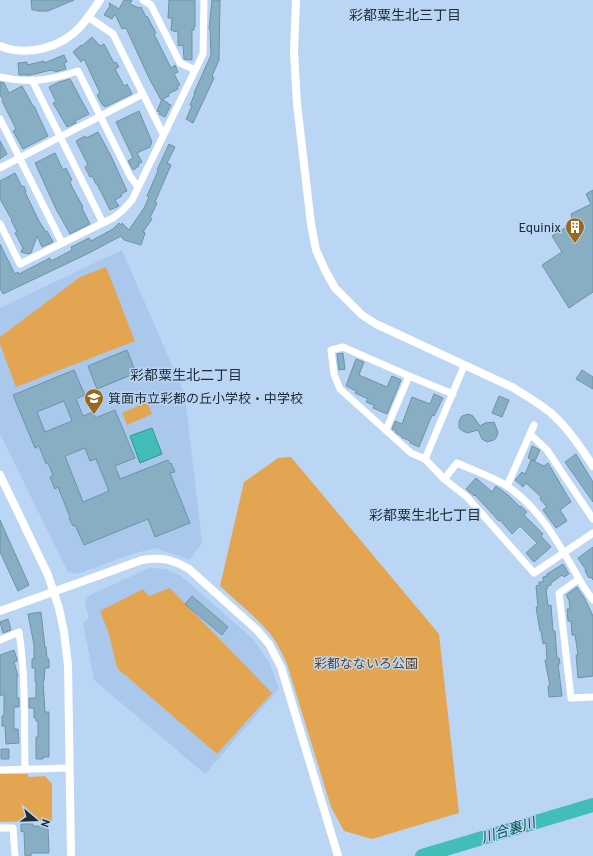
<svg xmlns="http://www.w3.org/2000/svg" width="593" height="856" viewBox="0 0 593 856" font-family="Overpass,'Noto Sans JP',sans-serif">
<rect width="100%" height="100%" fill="#bbd6f4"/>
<path fill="#a9c8eb" d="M122,250L185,395L202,543L190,560L155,548L132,554L78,574L68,572L0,434V308Z
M149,568L166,569L181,576L253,639L269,662L279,689L205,774L94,680L83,622L89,619L85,601L90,595Z"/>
<path fill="#e4a553" d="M106,267L135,341L16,387L0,344V337L80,277Z
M147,402L152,414L127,425L122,413Z
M291,457L439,634L459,813L372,839L344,831L331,807L287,664C283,656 279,647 274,639C261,621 237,602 220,586L244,482L278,458Z
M170,588L272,693L217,754L117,668L109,634L100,611L143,589L149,596Z
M0,774H28V777L45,776L52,784V821L0,822Z"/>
<path fill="#42bdb8" stroke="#389191" d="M152,428L162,454L140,463L130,436Z"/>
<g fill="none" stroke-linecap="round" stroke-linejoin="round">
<path stroke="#42bdb8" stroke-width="14" d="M422,856L593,805"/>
</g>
<path fill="#88aec3" stroke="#6d93a7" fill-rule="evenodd" d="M31,0H74L48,11H37V10H32Z
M124,0H132L130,4L139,8L141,7L146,17L147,16L156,33L154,34L171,68L175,65L178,72L174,74L180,85L177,87L178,89L168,94L169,96L161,100L149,78L126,28L122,29L115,14L112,19L104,15L110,6L109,3L119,9Z
M169,0H195V27H194V30H192V60L184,59L183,45L178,46V32L173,31L171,30L172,18H168Z
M212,0H220L219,60L212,76L214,78L193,123L186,119L192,106L190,105L195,93H194L211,55L210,29H209Z
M92,37L100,46L104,44L114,63L116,62L119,67L115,69L123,84L125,86L127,84L132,94L105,107L104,105L103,106L97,95L100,93L84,59L81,62L73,52L81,45L82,46Z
M64,55L67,62L64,63L66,69L55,72L54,70L51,71V70L31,75H19L18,63L27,62V65L44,61V63Z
M70,79L89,114L75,121L76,123L67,127L53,103L56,102L49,87L59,82Z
M0,82L4,83L9,93L22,86L33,106H34L48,136L23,149L13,131L16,129L2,101L3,100L0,95Z
M162,99L168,103V104L171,105L165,117L159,114L160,112L157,111Z
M139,111L152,142L150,147L137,153L142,162L138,164L139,166L133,170L128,161L133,158L116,122Z
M98,132L111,156L127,191L121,194L122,196L115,200L119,206L110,210L97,184H96L92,176L90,177L85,167L88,165L76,141L85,136L86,138Z
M0,141L7,154L0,159Z
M169,144L175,147L167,163L171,165L155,202L157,203L150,218L152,219L143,232L145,233L141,245L124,240L121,236L87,254L3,294L0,288V244L15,274L18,272L19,274L50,258L51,261L72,250L71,247L89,238L91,241L113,229L119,223L121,225L122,223L129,230L144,208L149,197L147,196L158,171L157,170Z
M55,153L63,170L66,168L72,180L70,182L72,187L83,207L82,208L90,224L70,234L56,209L35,163Z
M15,173L22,187L24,186L26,192H25L39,221L46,232L47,231L53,242L42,247L37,236L31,253L28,254L21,252L23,248L15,233L17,232L11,220H12L0,199V181Z
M593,190V292L569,308L542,265L562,252L552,236L573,223L571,214L591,204L586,194Z
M127,350L136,373L97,389L88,366Z
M343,353L345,369L339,370L337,354Z
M356,359L364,362L359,375L387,387L392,376L401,380L387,414L373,408L374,405L366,402L368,399L355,393L356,391L346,386Z
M74,370L85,395L76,399L83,416L93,412L95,418L115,410L135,458L115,466L120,479L168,460L170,464L171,463L175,472L170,473L190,523L155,537L148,519L84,545L75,525L73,526L69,518L70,517L58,487L55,489L50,477L53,475L48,463L46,464L39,446L35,448L13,395ZM64,401L72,421L45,432L37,412ZM85,448L90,461L96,459L109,491L83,502L65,456Z
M582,370L593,377V389L576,379Z
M434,394L443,398L434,416L432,415L419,447L410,443V441L401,437L402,436L396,433V431L392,429L395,421L402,424L412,397L430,404Z
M499,396L509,400L502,417L492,413Z
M468,414L473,416L480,426L485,423L494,422L498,432L496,438L494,440L487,442L482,439L478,430L467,433L461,430L459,428V421L462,416Z
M532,446L540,450L535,461L528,458Z
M576,454L593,482V502L565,462Z
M531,460L544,466L548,463L571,502L560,510L567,521L556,528L543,510L547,507L540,499L541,497L526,483L523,487L515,480L522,472L525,474Z
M476,478L492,492L496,486L508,495L520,507L521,506L527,512L524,515L543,534L541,536L551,547L534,562L526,553L537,543L520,526L512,534L500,520L499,521L475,495L474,496L466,489Z
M0,520L29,585L18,591L0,552Z
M593,547V580L591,577L589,578L585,571L586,570L578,558Z
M563,564L569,574L564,577L562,575L551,583V585L547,586L548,588L546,589L548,606L551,605L553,631H555L557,658H559L560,664H558L562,696L549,697L548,686H550L545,660H547L546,643L543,644L541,631H540L536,607H538L536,586L539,585V582H543V577L547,576V574Z
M577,587L585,599L593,616V676L578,678L576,655H578L575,635H572L571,621H568L567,609H570L569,600L566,595Z
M192,596L228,627L222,635L185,604Z
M41,612L45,647H46L47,659H49V668H45L44,681H43L45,712H49V757H43V759H36V737H38V721H36V718H34V708H29V698H36V681H35V668H32V659H34V645L28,614Z
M8,619L11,630L3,633L0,622Z
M14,650L17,659V661L14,662L18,676H17V698H19V707H14V729H18L19,743L6,744L5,726H2V716H4V694L0,696V655Z
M1,749H9V759H1Z
M21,824H33V826H48L49,853H31V856H25L24,831L21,832Z"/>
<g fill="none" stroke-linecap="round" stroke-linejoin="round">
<path stroke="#fff" stroke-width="7" d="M143,0L151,5L180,63L195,70
M88,17L113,34L163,134
M0,77C28,84 51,80 78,71L130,176L138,187
M32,80L103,223
M0,119L62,243
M0,168L143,94
M0,224L20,264L113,218L122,211L132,200L203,54L204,0
M453,394L409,376L343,347L331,350L334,374L340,389L411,453L425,459L444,479L467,497L534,573L593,533
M386,430L409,376
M530,434L547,450L593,519
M425,459L464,366
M444,479L457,463C473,470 493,477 507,486C540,508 559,544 578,577C582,585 588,593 593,600
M507,486L534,425
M579,579L559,593L571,698L593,697
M0,640L19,632C26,678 24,723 25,769
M0,770L69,768
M0,828H13L15,856"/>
<path stroke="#fff" stroke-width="8" d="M296,0L294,51L297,104L311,224L316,250L325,270L335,288L362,315L376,324L512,387C525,395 539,403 551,413C568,428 581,448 593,466
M0,46C26,57 61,48 80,27C87,19 94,9 100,0
M0,475L48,575L59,608L64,632L68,665L71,856
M0,611L142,560C161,557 172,559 189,569L257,630L269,644L281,667L338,856"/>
</g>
<defs>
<symbol id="building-pin" viewBox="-11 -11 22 30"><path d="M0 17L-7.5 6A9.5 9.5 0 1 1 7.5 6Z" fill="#9a671c" stroke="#bbd6f4"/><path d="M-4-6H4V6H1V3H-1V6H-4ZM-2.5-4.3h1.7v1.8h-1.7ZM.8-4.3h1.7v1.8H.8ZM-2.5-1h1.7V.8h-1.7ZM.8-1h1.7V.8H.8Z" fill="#fff"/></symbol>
<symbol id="school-pin" viewBox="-11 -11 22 30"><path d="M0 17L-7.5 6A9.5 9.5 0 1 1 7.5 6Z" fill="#9a671c" stroke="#bbd6f4"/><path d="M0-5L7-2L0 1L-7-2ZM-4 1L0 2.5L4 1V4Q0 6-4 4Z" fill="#fff"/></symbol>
</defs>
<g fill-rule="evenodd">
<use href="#building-pin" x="564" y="216" width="22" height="30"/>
<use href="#school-pin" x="83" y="387" width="22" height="30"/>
</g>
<g text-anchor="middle" stroke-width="3" stroke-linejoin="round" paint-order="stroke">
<g font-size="13" fill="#202b36" stroke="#bbd6f4" text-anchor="end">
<text x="561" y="232">Equinix</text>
<text x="108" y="403" text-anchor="start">箕面市立彩都の丘小学校・中学校</text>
</g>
<g font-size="13" fill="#60441f" stroke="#bbd6f4">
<text x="366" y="668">彩都なないろ公園</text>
</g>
<g font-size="14" fill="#202b36" stroke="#bbd6f4">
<text x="405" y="20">彩都粟生北三丁目</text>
<text x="186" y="380">彩都粟生北二丁目</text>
<text x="425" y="520">彩都粟生北七丁目</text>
</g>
<g font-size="14" font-style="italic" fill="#024f4c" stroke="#bbd6f4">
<text transform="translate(508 830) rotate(-17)" y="5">川合裏川</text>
</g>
</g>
<g transform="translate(36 820) rotate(109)" stroke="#bbd6f4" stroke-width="3" paint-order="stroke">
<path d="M0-3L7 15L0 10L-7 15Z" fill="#202b36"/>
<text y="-6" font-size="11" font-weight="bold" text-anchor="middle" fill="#202b36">N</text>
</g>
</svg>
